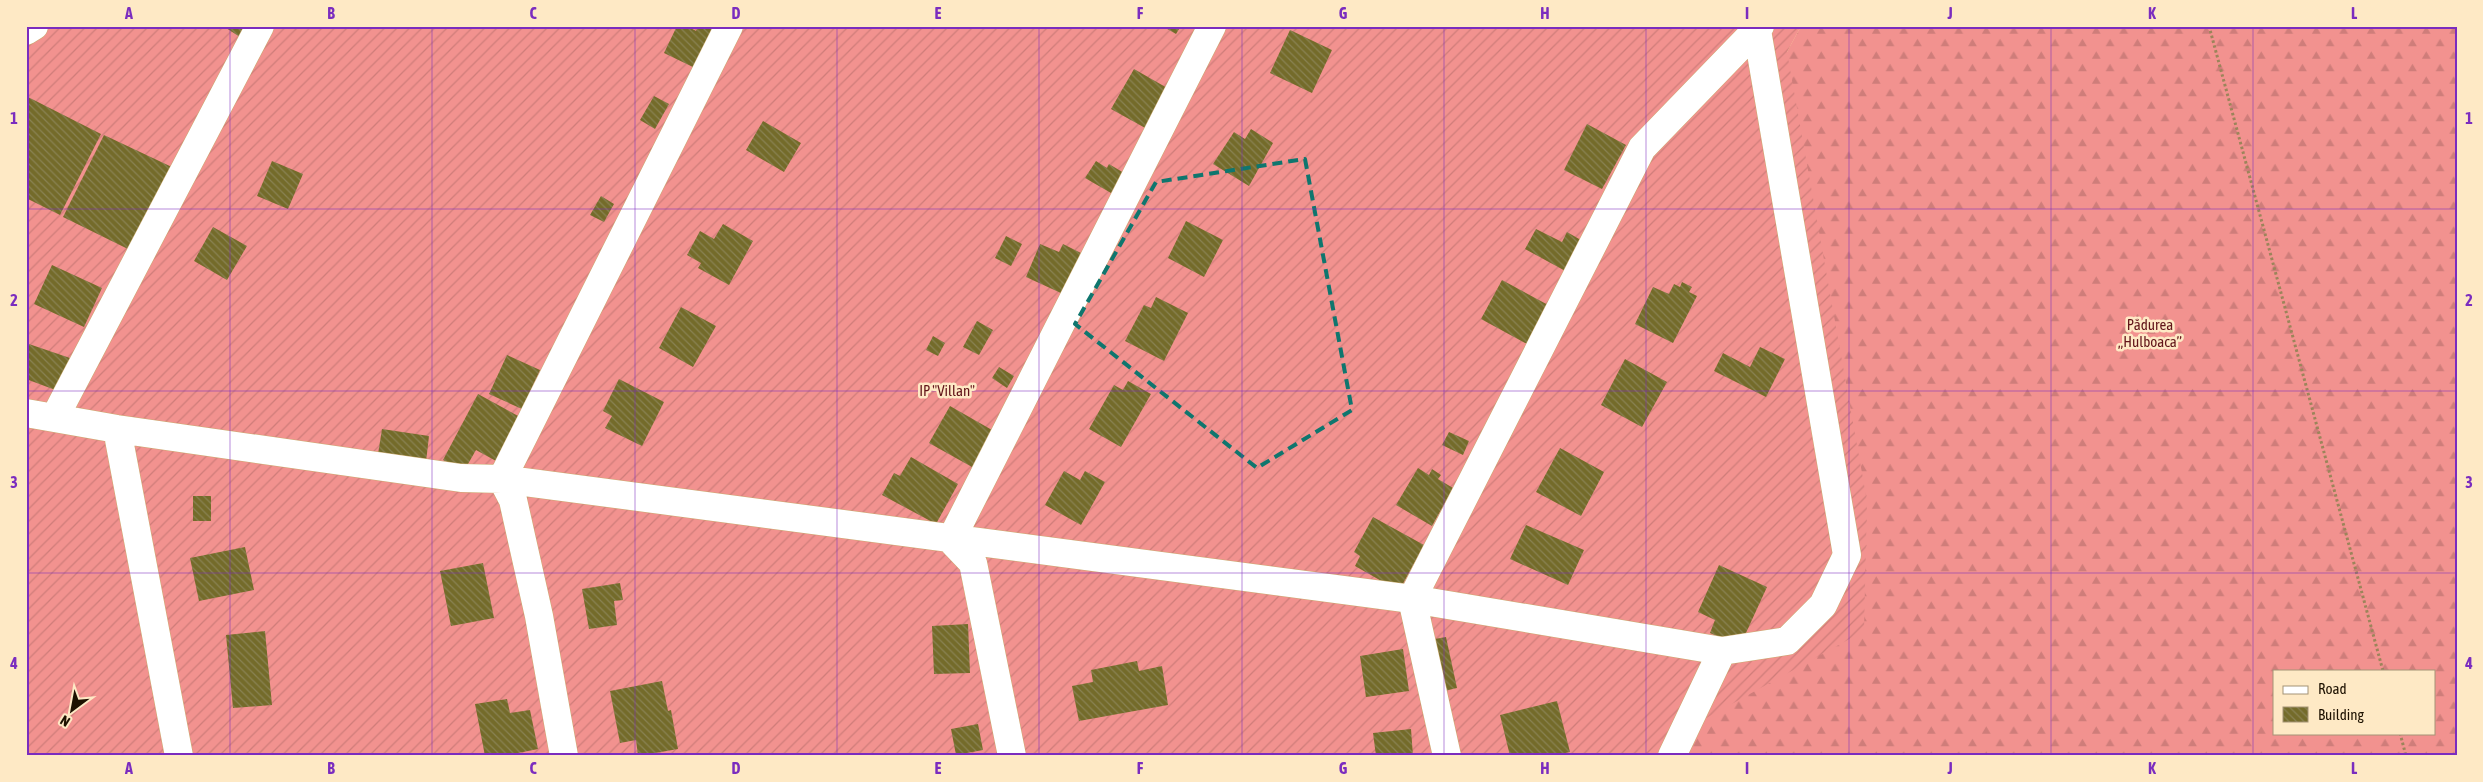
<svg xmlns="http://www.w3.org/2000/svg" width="2483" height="782" viewBox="0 0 2483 782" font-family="'Asap Condensed',sans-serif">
<defs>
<pattern id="forest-firs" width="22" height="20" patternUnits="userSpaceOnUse" patternTransform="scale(1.25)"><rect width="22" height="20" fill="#f2928f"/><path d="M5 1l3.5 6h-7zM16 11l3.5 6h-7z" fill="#cf7d7a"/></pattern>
<pattern id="garden-furrows" width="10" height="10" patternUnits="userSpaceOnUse" patternTransform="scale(1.25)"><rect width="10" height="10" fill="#f2928f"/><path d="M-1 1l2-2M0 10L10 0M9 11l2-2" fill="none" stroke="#cf7d7a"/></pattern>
<pattern id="building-back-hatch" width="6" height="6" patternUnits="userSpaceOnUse" patternTransform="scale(1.25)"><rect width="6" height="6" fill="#746b2a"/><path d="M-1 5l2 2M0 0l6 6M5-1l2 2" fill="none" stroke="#898253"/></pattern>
</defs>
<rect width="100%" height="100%" fill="#fcda9d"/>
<path fill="url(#forest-firs)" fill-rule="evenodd" d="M1801,26H2457V756H1673L1787,52ZM2274,671H2434V733H2274Z"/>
<path fill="url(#garden-furrows)" d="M26,26H1801L1787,52L1867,501L1864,631L1681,732L1673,756H26Z"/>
<path fill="url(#building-back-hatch)" d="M223,26H251L243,39Z
M677,26H687L696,31L698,26L717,28L697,69L664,53Z
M1162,26H1181L1176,34Z
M1290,30L1332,50L1312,93L1270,73Z
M1134,69L1169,89L1147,129L1111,109Z
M26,96L101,134L60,215L26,198Z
M654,96L669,104L655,129L640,120Z
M763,121L801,143L784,172L746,150Z
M1587,124L1626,145L1602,189L1564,170Z
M1251,129L1273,143L1249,186L1213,164L1234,132L1245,139Z
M104,135L174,168L132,251L63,217Z
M272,161L303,174L288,209L257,196Z
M1096,161L1107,168L1109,164L1124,173L1111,193L1085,178Z
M601,196L614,204L604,222L590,215Z
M1186,221L1223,240L1204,277L1168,258Z
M723,224L753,241L729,285L698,268L701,263L687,255L700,231L714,239Z
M213,227L247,246L227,280L194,261Z
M1536,229L1562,242L1567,232L1586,243L1569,273L1525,249Z
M1006,236L1022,244L1011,266L995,258Z
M1040,244L1059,252L1063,244L1081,253L1063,294L1026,277Z
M52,265L102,288L84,327L34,304Z
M1502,280L1550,306L1529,345L1481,319Z
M1682,282L1692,287L1689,292L1697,296L1673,343L1635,324L1653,287L1669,294L1674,284L1680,287Z
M1156,297L1188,313L1164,361L1125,341L1144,305L1151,308Z
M681,307L716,326L693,367L659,348Z
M977,321L993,330L979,355L963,347Z
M933,336L945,343L938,356L926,350Z
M26,343L70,358L58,391L26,379Z
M1760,347L1785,359L1766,397L1714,371L1723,353L1750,367Z
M507,355L540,370L522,409L489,394Z
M1625,359L1667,382L1642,427L1601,405Z
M999,367L1014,376L1007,388L992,378Z
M619,379L664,402L642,446L605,428L612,416L603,411Z
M1128,381L1151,394L1121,447L1089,429L1114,385L1123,390Z
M478,394L520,417L496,461L476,450L464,471L443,460Z
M950,406L992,430L972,467L929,443Z
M382,429L429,436L426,462L378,454Z
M1449,432L1469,441L1463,455L1442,445Z
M1560,448L1604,472L1581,516L1536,492Z
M911,457L958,484L936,524L882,495L894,473L900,476Z
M1418,468L1429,475L1432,469L1441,475L1438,479L1453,488L1432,526L1396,505Z
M1064,471L1080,480L1085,471L1105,482L1081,525L1045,505Z
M193,496H211V521H193Z
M1373,517L1424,545L1399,591L1355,566L1360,556L1354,552Z
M1526,525L1584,550L1568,585L1510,559Z
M245,547L254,590L199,601L190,558Z
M483,563L494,618L451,626L440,571Z
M1719,565L1767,587L1740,646L1710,633L1715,620L1698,612Z
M620,583L623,600L614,601L617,625L589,629L582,589Z
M968,624L970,673L934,674L932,626Z
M265,631L272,705L233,708L226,635Z
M1446,637L1457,688L1440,692L1429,640Z
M1403,649L1409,691L1366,697L1360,656Z
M1137,661L1139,671L1162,666L1168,705L1079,721L1072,686L1093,682L1091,670Z
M662,681L668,711L671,710L678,749L638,756L636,740L620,743L610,691Z
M507,699L510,713L530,710L538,749L503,756H485L475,704Z
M1557,701L1570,752L1552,756H1510L1500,715Z
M978,724L983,750L956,755L951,729Z
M1411,729L1413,756H1376L1373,733Z"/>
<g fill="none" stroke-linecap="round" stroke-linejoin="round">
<defs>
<path id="street" d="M26,31L34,26
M26,413L117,429L461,478L502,479L1412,599L1722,651
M55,417L260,26
M117,429L179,756
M564,756L539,616L513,500L502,479L729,26
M1012,756L973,563L951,540L1212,26
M1447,756L1412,599L1642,148L1760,26
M1672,756L1722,651L1787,641L1823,605L1847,555L1757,30"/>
</defs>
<use href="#street" stroke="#cbaa6f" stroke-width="29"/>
<path stroke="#9c845a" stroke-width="3" stroke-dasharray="2.5 2.5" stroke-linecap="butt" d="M2209,26L2383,671
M2400,733L2406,756"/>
<use href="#street" stroke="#fff" stroke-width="28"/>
</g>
<path fill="none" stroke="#0f766e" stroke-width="4" stroke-dasharray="10 6" stroke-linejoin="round" d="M1305,159L1352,410L1257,468L1075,324L1156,182Z"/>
<path fill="none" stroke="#7b2cbf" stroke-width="1" stroke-opacity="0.55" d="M230,26V756M432,26V756M635,26V756M837,26V756M1039,26V756M1242,26V756M1444,26V756M1646,26V756M1849,26V756M2051,26V756M2253,26V756M26,209H2457M26,391H2457M26,573H2457"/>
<g text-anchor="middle" stroke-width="5" stroke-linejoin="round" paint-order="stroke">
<g font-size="15" fill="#62151a" stroke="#fee9c5">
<text x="2150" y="330">Pădurea<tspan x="2150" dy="17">„Hulboaca”</tspan></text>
<text x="947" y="396">IP "Villan"</text>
</g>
</g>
<rect width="2483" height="782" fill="none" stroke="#fee9c5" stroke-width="55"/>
<rect x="2273" y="670" width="162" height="65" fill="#fee9c5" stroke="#a49376"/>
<rect x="2283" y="686" width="25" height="8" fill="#ffffff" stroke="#a49376"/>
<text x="2318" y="694" font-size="15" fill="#1d1100">Road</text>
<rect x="2283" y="707" width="25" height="15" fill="url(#building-back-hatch)" stroke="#a49376"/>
<text x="2318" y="720" font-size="15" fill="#1d1100">Building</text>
<g transform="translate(72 710) rotate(212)" stroke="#fee9c5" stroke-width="4" paint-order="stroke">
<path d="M0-4L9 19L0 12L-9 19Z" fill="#1d1100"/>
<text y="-8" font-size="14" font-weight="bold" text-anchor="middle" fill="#1d1100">N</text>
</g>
<rect x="28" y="28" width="2428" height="726" fill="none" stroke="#7b2cbf" stroke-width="2"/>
<g font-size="16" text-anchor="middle" font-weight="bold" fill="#7b2cbf">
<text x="129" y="19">A</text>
<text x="331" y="19">B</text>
<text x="533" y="19">C</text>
<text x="736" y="19">D</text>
<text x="938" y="19">E</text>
<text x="1140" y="19">F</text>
<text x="1343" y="19">G</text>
<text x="1545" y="19">H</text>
<text x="1747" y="19">I</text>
<text x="1950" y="19">J</text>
<text x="2152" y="19">K</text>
<text x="2354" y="19">L</text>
<text x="14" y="124">1</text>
<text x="2469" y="124">1</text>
<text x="14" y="306">2</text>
<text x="2469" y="306">2</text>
<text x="14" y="488">3</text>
<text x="2469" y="488">3</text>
<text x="14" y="669">4</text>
<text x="2469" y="669">4</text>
<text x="129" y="774">A</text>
<text x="331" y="774">B</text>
<text x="533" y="774">C</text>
<text x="736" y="774">D</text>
<text x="938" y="774">E</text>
<text x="1140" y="774">F</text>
<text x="1343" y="774">G</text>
<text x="1545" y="774">H</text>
<text x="1747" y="774">I</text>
<text x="1950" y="774">J</text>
<text x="2152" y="774">K</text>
<text x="2354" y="774">L</text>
</g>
</svg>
